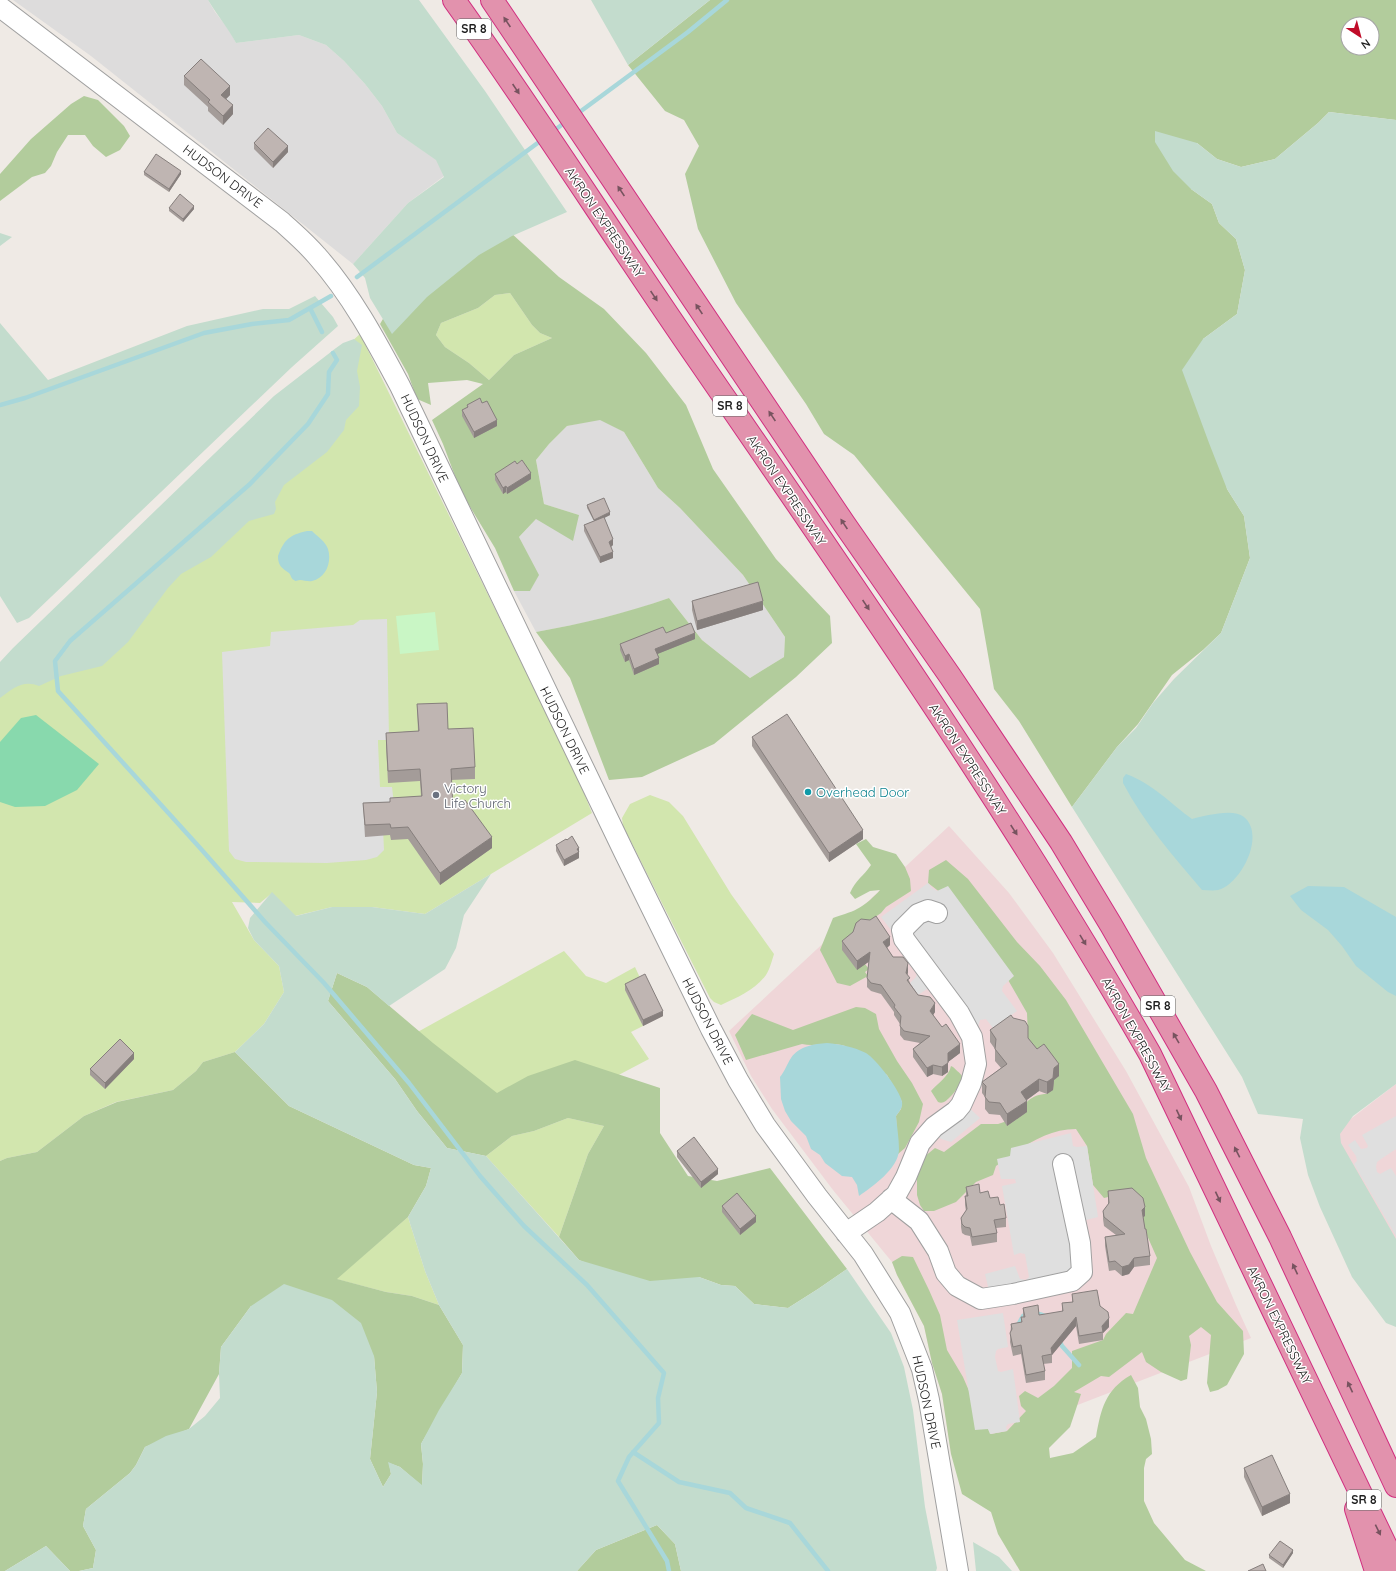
<svg xmlns="http://www.w3.org/2000/svg" width="1396" height="1571" viewBox="0 0 1396 1571" font-family="Quicksand,sans-serif">
<rect width="100%" height="100%" fill="#efeae5"/>
<path fill="#dddcdc" d="M13,0H208L215,12L229,30L236,43L299,35L326,45L344,61L365,84L382,106L397,133L437,160L444,176L408,203L353,264L91,56Z
M600,419L624,432L658,488L680,508L743,575L785,637L784,657L750,678L702,640L669,598L637,609L583,623L536,632L514,591H530L538,575L519,537L536,519L579,515L544,504L536,460L549,444L567,426Z"/>
<path fill="#efd6d8" d="M949,826L1009,893L1053,953L1126,1071L1189,1187L1211,1246L1236,1305L1251,1338L951,1454L942,1394L932,1363L924,1326L897,1275L892,1262L833,1190L772,1109L751,1076L729,1031Z
M1396,1084V1262L1326,1138Z"/>
<path fill="#d2e6ae" d="M510,293L532,325L540,333L552,338L514,355L489,380L469,363L445,347L436,335L441,323L478,308L495,295Z
M360,334L578,778L592,813L425,914L372,907H332L295,916L272,893L260,903L232,902L254,940L279,966L284,992L264,1024L235,1052L203,1062L196,1071L173,1090L116,1102L84,1116L37,1152L7,1158L0,1161V683L181,495Z
M650,795L669,802L683,816L731,894L774,954C772,960 770,969 766,975C756,989 737,998 721,1005L714,1002L710,998L623,826L622,818L630,804Z
M564,951L586,976L606,983L635,967L642,982L643,1026L631,1032L649,1059L611,1079L476,1123L414,1034Z
M568,1118L604,1126L588,1154L559,1237L486,1156L512,1136L534,1131Z
M408,1217L425,1271L439,1305L412,1296L386,1292L336,1279Z"/>
<path fill="#b2cc9c" fill-rule="evenodd" d="M710,0H1396V120L1329,112L1318,123L1275,159L1241,167L1217,159L1197,143L1191,189L1212,204L1219,223L1236,239L1245,270L1237,314L1203,339L1227,489L1244,516L1250,558L1221,633L1203,650L1172,675L1138,724L1117,747L1072,807L1019,721L994,689L980,609L854,455L824,434L806,404L736,303L698,229L685,174L699,146L684,120L665,111L628,65ZM1348,24H1372V48H1348Z
M84,96L98,100L124,126L130,136L120,150L106,157L93,146L85,135H68L57,152L51,166L45,173L32,177L0,201V174L31,139L71,104Z
M510,232L559,277L604,309L646,353L686,405L713,469L776,559L830,616L832,643L796,677L714,744L642,777L609,780L570,678L536,632C581,624 626,613 669,598L702,640L750,678L784,657L785,637L743,575L680,508L658,488L624,432L600,420L567,426L549,444L536,460L544,504L579,515L573,541L536,519L519,537L539,575L530,591H514L495,548L461,492L443,444L432,420L483,384L467,380L428,383L431,405L417,399L408,374L380,324L387,312ZM510,293L532,325L540,333L552,338L514,355L489,380L469,363L445,347L436,335L441,323L478,308L495,295Z
M866,839L873,847L896,854L905,867L910,879L911,891L886,907L881,913L868,922L865,964L869,969L865,972L868,976L850,986L837,983L820,950L833,918C840,915 850,913 857,909C864,906 875,896 880,890L870,891L855,899L850,893C856,879 863,877 871,865L856,844Z
M946,860L968,879L1017,942L1040,966L1066,1000L1133,1114L1146,1158L1190,1252L1217,1302L1243,1331L1244,1354L1227,1385L1218,1390L1210,1392L1207,1383L1211,1335L1201,1327L1189,1336L1191,1345L1187,1379L1181,1381L1161,1372L1146,1362L1142,1352L1109,1377L1101,1376L1074,1392L1081,1394L1070,1427L1049,1448L1050,1458L1073,1453L1096,1437C1101,1409 1105,1390 1131,1375L1138,1388L1140,1407L1146,1419L1151,1439L1152,1454L1146,1459L1144,1468V1501L1154,1523L1185,1560L1206,1571H1020L998,1534L991,1512L962,1494L951,1454L942,1394L932,1363L924,1326L897,1275L892,1262L902,1256L913,1257L929,1290L940,1315L947,1350L963,1377L985,1428L988,1429L991,1434L1007,1431L1026,1411L1021,1406L1019,1396L1025,1391L1038,1398L1054,1386L1072,1368V1351L1103,1340L1106,1334L1126,1313L1133,1314L1157,1258L1134,1206L1117,1195L1104,1198L1093,1185L1087,1146L1076,1129C1045,1129 1020,1149 996,1166L993,1175L976,1182L956,1202L934,1211H924L920,1205L917,1195V1174L924,1157L935,1148L944,1152L981,1124H998L1016,1118C1023,1104 1031,1094 1047,1094L1025,1046L1028,1037L1027,1013L977,926L950,900L928,883L929,870Z
M337,973L367,987L433,1043L497,1093L528,1076L575,1060L660,1088V1133L688,1176L717,1181L770,1168L847,1269L818,1289L788,1308L754,1304L735,1286L721,1285L699,1277L686,1305L579,1260L559,1237L588,1154L604,1126L568,1118L534,1131L512,1136L486,1156L447,1148L417,1111L395,1079L328,1001Z
M856,1007L865,1008L876,1014L879,1029L897,1061L912,1083L923,1104L919,1122L905,1148L898,1154L896,1116L901,1109L902,1102L899,1096L887,1075L845,1046C831,1041 816,1047 802,1044L746,1060L735,1035L752,1014L793,1030Z
M235,1052L289,1106L414,1165L431,1168L426,1186L408,1217L337,1279L386,1292L412,1296L439,1305L463,1345L462,1373L421,1444L423,1464L422,1486L400,1467L389,1463L391,1474L383,1487L370,1459L377,1392L374,1356L251,1306L221,1347L219,1374L189,1429L145,1447L136,1465L130,1473L86,1509L83,1526L96,1550L93,1568L79,1571H70L46,1546L5,1571H0V1161L7,1158L37,1152L84,1116L117,1102L173,1090L196,1071L203,1062Z
M951,1066L953,1067C955,1069 960,1073 962,1076C964,1082 949,1100 944,1102C942,1103 940,1103 938,1102L931,1091C937,1084 949,1076 951,1066Z
M657,1525L675,1544L681,1571H577L596,1550Z"/>
<path fill="#c3dccd" d="M208,0H419L485,91L567,212L512,236L479,255L427,297L392,334L370,298L365,278L353,264L408,203L444,177L436,160L397,133L382,106L365,84L344,61L326,45L299,35L236,43C228,28 217,15 208,0Z
M591,0H710L628,65Z
M1329,112L1396,120V1084L1353,1116L1340,1134L1341,1143L1396,1239V1327L1386,1323L1352,1277L1320,1207L1308,1175L1300,1138L1303,1119L1258,1114L1242,1077L1072,807L1117,747L1136,728L1153,703L1174,679L1221,633L1250,558L1244,516L1227,489L1209,443L1182,370L1203,339L1237,314L1245,270L1236,239L1219,223L1212,204L1191,189L1173,171L1155,142V131L1197,143L1217,159L1241,167L1275,159L1318,123Z
M0,233L12,237L0,246Z
M315,296L333,317L338,326L292,367L29,618L17,623L0,596V323L48,380L187,326L263,309H289Z
M354,339L362,345L357,371L360,387L359,406L346,420L344,430L327,452L284,485L275,502L276,509L274,514L249,521L211,557L181,574L168,588L128,642L102,666L61,676L39,686C23,679 12,689 0,698V662L13,648L274,396L336,348L343,343Z
M491,874L464,915L456,948L445,969L389,1006L367,987L337,973L328,1001L395,1079L417,1111L447,1148L486,1156L579,1260L650,1281L699,1277L721,1285L735,1286L754,1304L788,1308L818,1289L847,1269L891,1333L904,1367L913,1410L925,1507L937,1568L936,1571H681L675,1544L657,1525L596,1550L577,1571H79L93,1568L96,1550L83,1526L86,1509L130,1473L136,1465L145,1447L166,1436L189,1429L205,1416L220,1398L219,1374L221,1347L251,1306L284,1284L332,1300L361,1323L374,1356L377,1392L370,1459L383,1487L391,1474L388,1462L400,1467L422,1485L423,1464L421,1444L439,1410L462,1373L463,1345L439,1305L425,1271L408,1217L426,1186L431,1168L414,1165L289,1106L235,1052L264,1024L284,992L279,966L254,940L248,928L250,918L272,892L296,916L332,907H372L425,914Z
M973,1542L999,1557L1012,1571H976Z
M46,1546L70,1571H5Z"/>
<path fill="#c9f6c5" d="M435,612L439,650L400,654L396,616Z"/>
<path fill="#88d9ad" d="M36,715L99,764L77,790L45,806L15,807L0,802V742L21,718Z"/>
<path fill="#dfdfdf" d="M387,619L389,740H378V743L380,787H392L394,804L382,807L384,850L377,857L366,860L327,863L246,862L235,859L229,851L222,652L270,646L271,632L353,625L360,620Z
M928,883L932,888L937,891L948,886L1014,976L1003,986L1002,991L1017,1011L993,1028L986,1019L980,1020L978,1027L956,1025L930,990L927,989L918,995L910,983L916,977L917,972L893,937L891,930L881,917Z
M963,1102L980,1118L951,1142L941,1139L938,1136Z
M1396,1116V1149L1381,1159L1377,1162L1376,1167L1377,1172L1380,1174L1391,1168L1396,1176V1236L1354,1164L1357,1161L1356,1156L1348,1145L1355,1140L1361,1149L1367,1148L1368,1146L1362,1135Z
M1071,1133L1073,1146L1077,1147L1087,1146L1098,1217L1086,1220L1084,1223L1076,1290L1069,1292L992,1303L985,1274L1015,1266L1020,1279L1026,1280L1029,1277L1025,1254L1020,1253L1014,1255L1002,1186L1016,1183L1015,1179H1001L997,1159L1010,1156L1011,1148Z
M1003,1313L1008,1347L998,1349L996,1351L995,1357L998,1371L1001,1372L1013,1369L1020,1422L1008,1424L1006,1427L1007,1431L990,1434L988,1429L975,1430L957,1320Z"/>
<path fill="#a8d7da" d="M307,531H312C317,536 326,542 328,549C332,562 326,578 312,581C308,582 304,580 300,580C297,580 296,582 294,580C291,579 291,575 289,573C282,568 278,566 278,556C284,540 289,535 307,531Z
M1126,774C1152,783 1171,804 1192,819C1205,816 1233,808 1244,817C1266,835 1241,884 1218,890C1213,891 1207,890 1202,890C1173,856 1144,823 1123,783V778Z
M1308,886L1344,887L1396,917V996L1388,992L1356,966L1342,946L1328,930L1301,910L1290,896Z
M827,1043C840,1044 854,1047 866,1053C876,1059 900,1090 902,1102C903,1108 899,1112 896,1116C897,1127 899,1139 899,1150C898,1169 873,1186 859,1196L857,1185L852,1177L842,1176L825,1163L820,1155L811,1149L806,1136L791,1121L785,1111L781,1099L780,1077C785,1071 787,1064 791,1058C799,1046 814,1044 827,1043Z"/>
<g fill="none" stroke-linecap="round" stroke-linejoin="round">
<path stroke="#a8d7da" stroke-width="4.5" d="M577,114L688,32L727,0
M552,132L567,121
M357,277L543,139
M310,308L322,332
M333,353L337,360L329,372L328,394L308,424L250,484L70,641L55,661L58,691L201,849L265,922L324,983L409,1083L480,1176L524,1226L587,1285L664,1373L658,1398L659,1423L629,1457L618,1481L667,1561L669,1571
M0,405L25,398L204,333L252,324L289,320L331,296
M1018,1325L1023,1316C1032,1313 1038,1312 1047,1317
M1059,1340L1062,1346L1079,1365
M633,1452L679,1482L730,1493L746,1508L790,1523L828,1571"/>
<defs>
<path id="minor" d="M0,7L282,222C294,233 306,243 317,256C351,294 376,341 400,386L624,852L711,1029L738,1080L765,1125L817,1196L863,1254L900,1313L922,1369L929,1400L958,1571
M891,1199L919,1221L938,1251L946,1273L957,1286L981,1299L1013,1294L1072,1281L1082,1272L1080,1243L1063,1164
M846,1233L877,1212L896,1195L906,1177L920,1143L934,1127L956,1111L961,1105L971,1083L976,1064L972,1037L959,1013L904,939L902,930L918,914L928,910L937,913"/>
<path id="highway" d="M454,0C539,119 617,242 700,362C856,589 1013,815 1150,1054L1396,1567
M492,0L845,525L950,676L1061,842L1111,925L1206,1091L1280,1237L1396,1486
M1356,1509L1376,1571"/>
</defs>
<use href="#minor" stroke="#a0a0a0" stroke-width="22"/>
<use href="#highway" stroke="#d12f80" stroke-width="24"/>
<use href="#minor" stroke="#fff" stroke-width="20"/>
<use href="#highway" stroke="#e292ad" stroke-width="22"/>
</g>
<path fill="#a49c99" d="M184,76L230,95L226,99L233,114L223,125L208,111V107L184,85Z
M254,143L288,152L273,168L254,149Z
M144,172L181,174L169,192L144,175Z
M169,208L194,209L183,222L169,211Z
M482,403L497,426L474,438L462,416V410L467,407V405Z
M495,474L531,479L507,494L506,492L503,494L495,480Z
M587,505L610,515L604,518L613,545L611,547L613,558L600,563L584,531V525L594,521L587,508Z
M692,601L763,610L697,630L692,610Z
M666,633L695,639L657,654L659,664L634,675L629,660L625,662L620,650V644Z
M417,704L448,729L475,767V779L451,780L453,808L492,848L440,885L408,839L391,840L390,835L365,837L363,803L390,802L421,796L420,781L388,783L386,745V733L418,731Z
M752,737L863,839L829,862L752,746Z
M567,840L579,848V858L564,866L556,851V845Z
M842,941L890,945L887,948L893,957L908,972L907,975L910,983L918,995L935,1012L933,1015L960,1053L948,1062V1072L942,1076L933,1074L927,1077L913,1057V1049L920,1043L904,1040L900,1035V1024L894,1015V1012L881,994L871,991L867,987V978L869,961L857,970L842,950Z
M625,984L663,1016L643,1026L625,990Z
M1013,1018L1028,1038L1059,1076L1054,1080L1053,1090L1047,1094L1039,1091L1027,1100V1112L1007,1126L1000,1115L989,1114L985,1109V1097L982,1093V1082L1001,1068L995,1061V1049L990,1042V1030Z
M134,1059L105,1089L90,1075V1069Z
M677,1151L718,1174L701,1188L677,1157Z
M966,1187L980,1193L1000,1205L1006,1218V1227L996,1228L997,1233V1242L972,1246L970,1236L965,1235L962,1233L961,1227V1218L966,1211L965,1205V1196H966Z
M1108,1191L1145,1216L1143,1217L1145,1229L1150,1256V1265L1134,1267L1129,1274L1122,1276L1115,1270L1109,1271L1105,1246V1237L1116,1235L1104,1226L1103,1219V1211L1108,1205Z
M722,1206L756,1222L740,1235L722,1212Z
M1072,1294L1100,1306L1109,1327L1103,1333V1340L1079,1344L1076,1326L1052,1355V1363L1043,1364L1045,1371V1380L1026,1383L1021,1354L1013,1356L1010,1342L1011,1324L1021,1323V1317H1023V1308L1039,1315L1062,1312V1303L1072,1302Z
M1244,1468L1290,1503L1262,1516L1244,1477Z
M1293,1553L1283,1568L1269,1558V1555Z"/>
<path fill="#867f7d" d="M230,86V95L221,104V95Z
M233,105V114L223,125V116Z
M288,146V152L273,168V162Z
M181,171V174L169,192V189Z
M194,206V209L183,222V219Z
M497,420V426L474,438V432Z
M531,473V479L507,494V488Z
M506,486V492L503,494V488Z
M610,512V515L594,523V520Z
M613,539V545L609,548V542Z
M613,552V558L600,563V557Z
M763,601V610L697,630V621Z
M695,633V639L655,655V649Z
M629,654V660L625,662V656Z
M659,658V664L634,675V669Z
M863,830V839L829,862V853Z
M492,837V848L440,885V873Z
M579,848V858L564,866V860Z
M890,937V945L883,951V942Z
M870,952V961L857,970V961Z
M908,963V972L906,982V973Z
M935,1003V1012L930,1020V1011Z
M663,1011V1016L643,1026V1020Z
M960,1044V1053L948,1062V1072L942,1076V1067L948,1053Z
M134,1053V1059L105,1089V1083Z
M1059,1064V1076L1054,1080L1053,1090L1047,1094V1082L1054,1068Z
M933,1065V1074L927,1077V1068Z
M1039,1079V1091L1021,1104V1092Z
M1027,1101V1112L1007,1126V1114Z
M718,1169V1174L701,1188V1182Z
M1145,1207V1216L1142,1218V1210Z
M756,1216V1222L740,1235V1229Z
M1134,1258V1267L1129,1274L1122,1276V1267Z
M1076,1317V1326L1052,1355L1051,1348Z
M1109,1318V1327L1103,1333L1102,1326Z
M1290,1494V1503L1262,1516V1507Z
M1293,1550V1553L1283,1568V1565Z"/>
<path fill="#bfb5b2" stroke="#867f7d" d="M201,59L230,86L221,95L233,105L223,116L208,102L210,100L184,76Z
M268,128L288,146L273,162L254,143Z
M156,154L181,171L169,189L144,172Z
M180,194L194,206L183,219L169,208Z
M480,398L482,403L487,401L497,420L474,432L462,410L468,407L467,405Z
M522,460L531,473L507,488L506,486L503,488L495,474L515,461L517,464Z
M604,498L610,512L594,520L587,505Z
M604,517L613,539L609,542L613,552L600,557L584,525Z
M758,582L763,601L697,621L692,601Z
M691,623L695,633L655,649L659,658L634,669L629,654L625,656L620,644L663,627L666,633Z
M447,703L448,729L473,728L475,767L451,769L453,808L465,800L492,837L440,873L408,827L391,828L390,824L365,825L363,803L390,802V798L422,796L420,769L388,771L386,733L419,731L417,704Z
M787,714L863,830L829,853L752,737Z
M572,836L579,848L577,849L579,852L564,860L556,845L566,839L567,840Z
M876,916L890,937L883,942L893,957H903L908,963L906,973L910,978L907,980L918,995L930,997L935,1003L930,1011L942,1027L946,1024L960,1044L948,1053V1063L942,1067L933,1065L927,1068L913,1049L930,1036L904,1031L900,1026L901,1016L894,1007L895,1005L881,985L871,983L867,978L870,952L857,961L842,941L853,932L856,923L861,919L870,920Z
M645,974L663,1011L643,1020L625,984Z
M1011,1015L1013,1018L1025,1021L1028,1026V1038L1037,1049L1044,1044L1059,1064L1054,1068L1053,1078L1047,1082L1039,1079L1021,1092L1027,1101L1007,1114L1000,1103L989,1102L985,1097L986,1086L982,1082L1007,1064L995,1049L996,1039L990,1030Z
M120,1039L134,1053L105,1083L90,1069Z
M694,1137L718,1169L701,1182L677,1151Z
M979,1184L980,1193L988,1191L990,1198L998,1197L1000,1205L1004,1204L1006,1218L994,1220L997,1233L972,1237L970,1228L965,1227L962,1224L961,1218L967,1209L965,1196H968L966,1187Z
M1132,1188L1143,1198L1145,1207L1142,1210L1145,1229H1146L1150,1256L1134,1258L1129,1265L1122,1267L1115,1261L1109,1262L1105,1237L1125,1234L1104,1217L1103,1211L1109,1203L1108,1191Z
M737,1193L756,1216L740,1229L722,1206Z
M1097,1290L1100,1306L1108,1312L1109,1318L1102,1326L1103,1332L1079,1336L1076,1317L1051,1348L1052,1354L1042,1356L1045,1371L1026,1375L1021,1345L1013,1347L1010,1333L1012,1329L1011,1324L1022,1322L1021,1317H1025L1023,1308L1038,1305L1039,1315L1063,1311L1062,1303L1073,1302L1072,1294Z
M1272,1455L1290,1494L1262,1507L1244,1468Z
M1280,1541L1293,1550L1283,1565L1269,1555Z
M1263,1564L1266,1571H1248Z"/>
<defs><path id="oneway-solid" d="M-6-.8H1V-3.2L6.5 0L1 3.2V.8H-6Z"/></defs>
<g fill="#77535f">
<use href="#oneway-solid" transform="translate(507 22) rotate(-124)"/>
<use href="#oneway-solid" transform="translate(516 89) rotate(56)"/>
<use href="#oneway-solid" transform="translate(621 191) rotate(-124)"/>
<use href="#oneway-solid" transform="translate(654 296) rotate(56)"/>
<use href="#oneway-solid" transform="translate(699 309) rotate(-124)"/>
<use href="#oneway-solid" transform="translate(772 416) rotate(-124)"/>
<use href="#oneway-solid" transform="translate(844 524) rotate(-124)"/>
<use href="#oneway-solid" transform="translate(866 605) rotate(56)"/>
<use href="#oneway-solid" transform="translate(1014 830) rotate(57)"/>
<use href="#oneway-solid" transform="translate(1083 940) rotate(59)"/>
<use href="#oneway-solid" transform="translate(1176 1038) rotate(-120)"/>
<use href="#oneway-solid" transform="translate(1179 1115) rotate(65)"/>
<use href="#oneway-solid" transform="translate(1237 1152) rotate(-117)"/>
<use href="#oneway-solid" transform="translate(1218 1197) rotate(65)"/>
<use href="#oneway-solid" transform="translate(1295 1269) rotate(-115)"/>
<use href="#oneway-solid" transform="translate(1350 1387) rotate(-115)"/>
<use href="#oneway-solid" transform="translate(1378 1530) rotate(64)"/>
</g>
<circle fill="#0f9aa8" stroke="#fff" stroke-width="1.5" cx="808" cy="792" r="4"/>
<circle fill="#6b7280" stroke="#fff" stroke-width="1.5" cx="436" cy="795" r="4"/>
<g text-anchor="middle" stroke-width="3" stroke-linejoin="round" paint-order="stroke">
<g fill="#fff" stroke="#626262" stroke-width="1">
<rect x="457" y="19" width="34" height="20" rx="3"/>
<rect x="713" y="396" width="34" height="20" rx="3"/>
<rect x="1141" y="996" width="34" height="20" rx="3"/>
<rect x="1347" y="1490" width="34" height="20" rx="3"/>
</g>
<g font-size="12" font-weight="bold" fill="#1f1f1f">
<text x="474" y="33">SR 8</text>
<text x="730" y="410">SR 8</text>
<text x="1158" y="1010">SR 8</text>
<text x="1364" y="1504">SR 8</text>
</g>
<g font-size="13" fill="#1f1f1f" stroke="#fff">
<text transform="translate(223 176) rotate(37)" y="5">HUDSON DRIVE</text>
<text transform="translate(605 222) rotate(56)" y="5">AKRON EXPRESSWAY</text>
<text transform="translate(425 438) rotate(65)" y="5">HUDSON DRIVE</text>
<text transform="translate(787 490) rotate(56)" y="5">AKRON EXPRESSWAY</text>
<text transform="translate(565 730) rotate(64)" y="5">HUDSON DRIVE</text>
<text transform="translate(968 759) rotate(57)" y="5">AKRON EXPRESSWAY</text>
<text transform="translate(708 1021) rotate(63)" y="5">HUDSON DRIVE</text>
<text transform="translate(1137 1035) rotate(61)" y="5">AKRON EXPRESSWAY</text>
<text transform="translate(1280 1325) rotate(64)" y="5">AKRON EXPRESSWAY</text>
<text transform="translate(927 1402) rotate(78)" y="5">HUDSON DRIVE</text>
</g>
<g font-size="13" fill="#5b616d" stroke="#fff" text-anchor="start">
<text x="444" y="793">Victory<tspan x="444" dy="15">Life Church</tspan></text>
</g>
<g font-size="13" fill="#0d838f" stroke="#fff" text-anchor="start">
<text x="816" y="797">Overhead Door</text>
</g>
</g>
<g transform="translate(1360 36) rotate(144)"><circle r="19" fill="#ffffff" stroke="#a5a5a5"/>
<path d="M0-3L7 15L0 10L-7 15Z" fill="#c10c29"/>
<text y="-6" font-size="11" font-weight="bold" text-anchor="middle" fill="#1f1f1f">N</text>
</g>
</svg>
